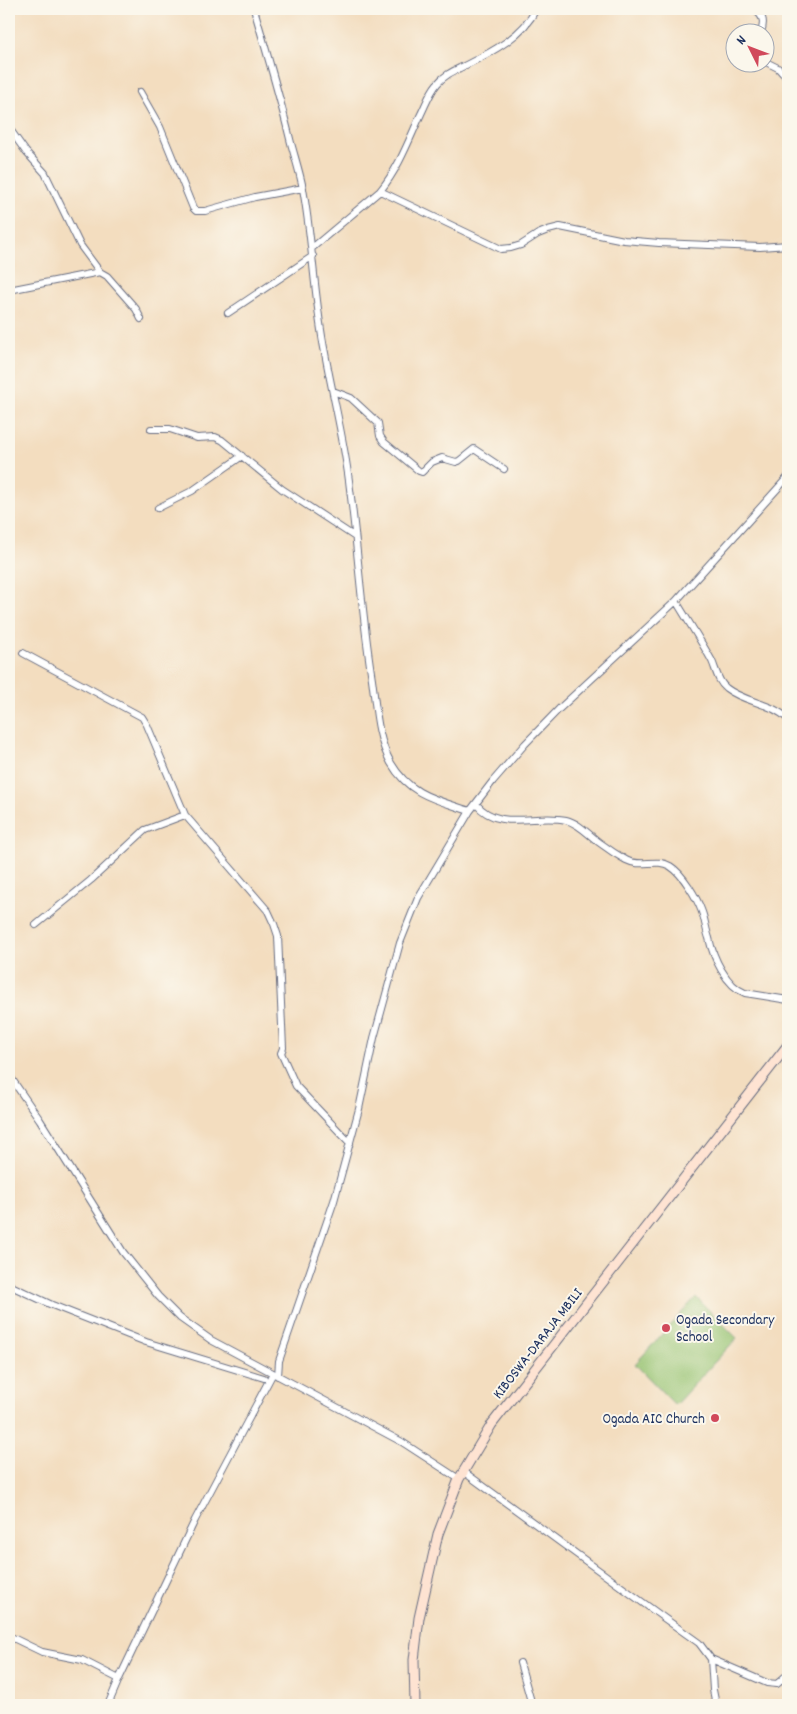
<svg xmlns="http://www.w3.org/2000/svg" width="797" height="1714" viewBox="0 0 797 1714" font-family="Dekko,sans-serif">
<rect width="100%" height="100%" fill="#fbf7ec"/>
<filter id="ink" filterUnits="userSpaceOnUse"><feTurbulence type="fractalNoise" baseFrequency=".02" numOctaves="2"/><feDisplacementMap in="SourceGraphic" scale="10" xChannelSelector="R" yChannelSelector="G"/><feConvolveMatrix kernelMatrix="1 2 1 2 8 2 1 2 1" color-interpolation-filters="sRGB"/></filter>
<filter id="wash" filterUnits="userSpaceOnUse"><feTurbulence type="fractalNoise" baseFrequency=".0096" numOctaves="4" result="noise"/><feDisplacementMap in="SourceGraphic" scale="20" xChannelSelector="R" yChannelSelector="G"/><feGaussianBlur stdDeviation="1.12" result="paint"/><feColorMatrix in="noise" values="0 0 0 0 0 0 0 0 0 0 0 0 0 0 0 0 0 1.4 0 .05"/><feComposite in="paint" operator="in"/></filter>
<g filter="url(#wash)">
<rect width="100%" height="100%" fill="#f3ddbf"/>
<path fill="#96c371" stroke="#587968" d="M696,1297L737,1338L675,1405L635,1364Z"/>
</g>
<g filter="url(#ink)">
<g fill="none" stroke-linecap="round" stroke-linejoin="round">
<defs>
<path id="minor" d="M254,9C267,53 280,98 291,143C295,158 300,173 303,189C313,243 314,299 325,353C333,398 345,443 350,489C358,552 362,616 372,679C376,707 377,738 391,763C410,796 438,800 470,811L418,898L400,943L374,1038L359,1109L334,1201L279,1361L278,1376
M754,9C763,16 765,21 761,32
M764,61L778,68L788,79
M140,92L160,127L193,208L196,211H205L255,197L303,188
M9,128L26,152L45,173L80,245L100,272L107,276L136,309L141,319
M380,191L501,249L511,248L521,245L538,234L548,230L560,227L624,240L659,243L760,247L788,245
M312,248L380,191C399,168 409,140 421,114C426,104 430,92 437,84C445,74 456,70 466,65C492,52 523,36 536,9
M9,290L100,272
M228,313L313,256
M333,391L351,398L378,423L380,436L384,442L419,471L422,472L432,462L442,458L456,462L459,461L474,449L504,469
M151,429H170L197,438L215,437L222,440L282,489L355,537
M158,508L192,491L242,456
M676,601C688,621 701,641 712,661C716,670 718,682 726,688C745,703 771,702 788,719
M23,653L142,717L147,725L185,815L268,911L274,924L278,936L283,1048L281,1053L296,1086L350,1143
M476,804C499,832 536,813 566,820C579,823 590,836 600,843C608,849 617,855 626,860C641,868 656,858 670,866C683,874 697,898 702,912C705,920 706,930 709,938C713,957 726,986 745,993L788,1000
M470,811L493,781L525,744L559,709L676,601L788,477
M36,925L91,880L145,830L185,815
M9,1075L40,1120L123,1252L158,1296L180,1318L211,1340L402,1442L459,1479
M9,1285L52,1305L146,1342L264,1378
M464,1472L664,1618L699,1643L711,1659L713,1690L716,1705
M9,1636L42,1652L82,1660L119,1679L108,1705
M711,1659L767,1683L777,1684L788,1674
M520,1663L532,1705
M119,1679L195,1520L273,1373"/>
<path id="secondary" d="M415,1705L414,1660L419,1618L438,1534L459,1479L492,1424L788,1045"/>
</defs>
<use href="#minor" stroke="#676c80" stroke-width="8"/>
<use href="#secondary" stroke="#676c80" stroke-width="11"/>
<use href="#minor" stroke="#fff" stroke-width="6"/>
<use href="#secondary" stroke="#fee3d2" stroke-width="9"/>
</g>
</g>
<g fill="#d1495b" stroke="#fbf7ec" stroke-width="2">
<circle cx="666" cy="1328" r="5"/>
<circle cx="715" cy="1418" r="5"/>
</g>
<g text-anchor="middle" stroke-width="4" stroke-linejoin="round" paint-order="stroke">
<g font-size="15" fill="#1b2f5e" stroke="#fbf7ec" text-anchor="start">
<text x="676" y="1324">Ogada Secondary<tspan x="676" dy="17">School</tspan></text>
<text x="705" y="1423" text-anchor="end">Ogada AIC Church</text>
</g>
<g font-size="15" fill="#1b2f5e" stroke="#fbf7ec">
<text transform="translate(537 1343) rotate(-52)" y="5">KIBOSWA-DARAJA MBILI</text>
</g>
</g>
<rect width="797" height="1714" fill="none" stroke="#fbf7ec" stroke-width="30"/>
<g transform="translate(750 48) rotate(312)"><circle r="24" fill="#fbf7ec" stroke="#a1a7b3"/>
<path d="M0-4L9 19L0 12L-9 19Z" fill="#d1495b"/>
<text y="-8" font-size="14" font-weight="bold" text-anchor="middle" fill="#1b2f5e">N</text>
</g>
</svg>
